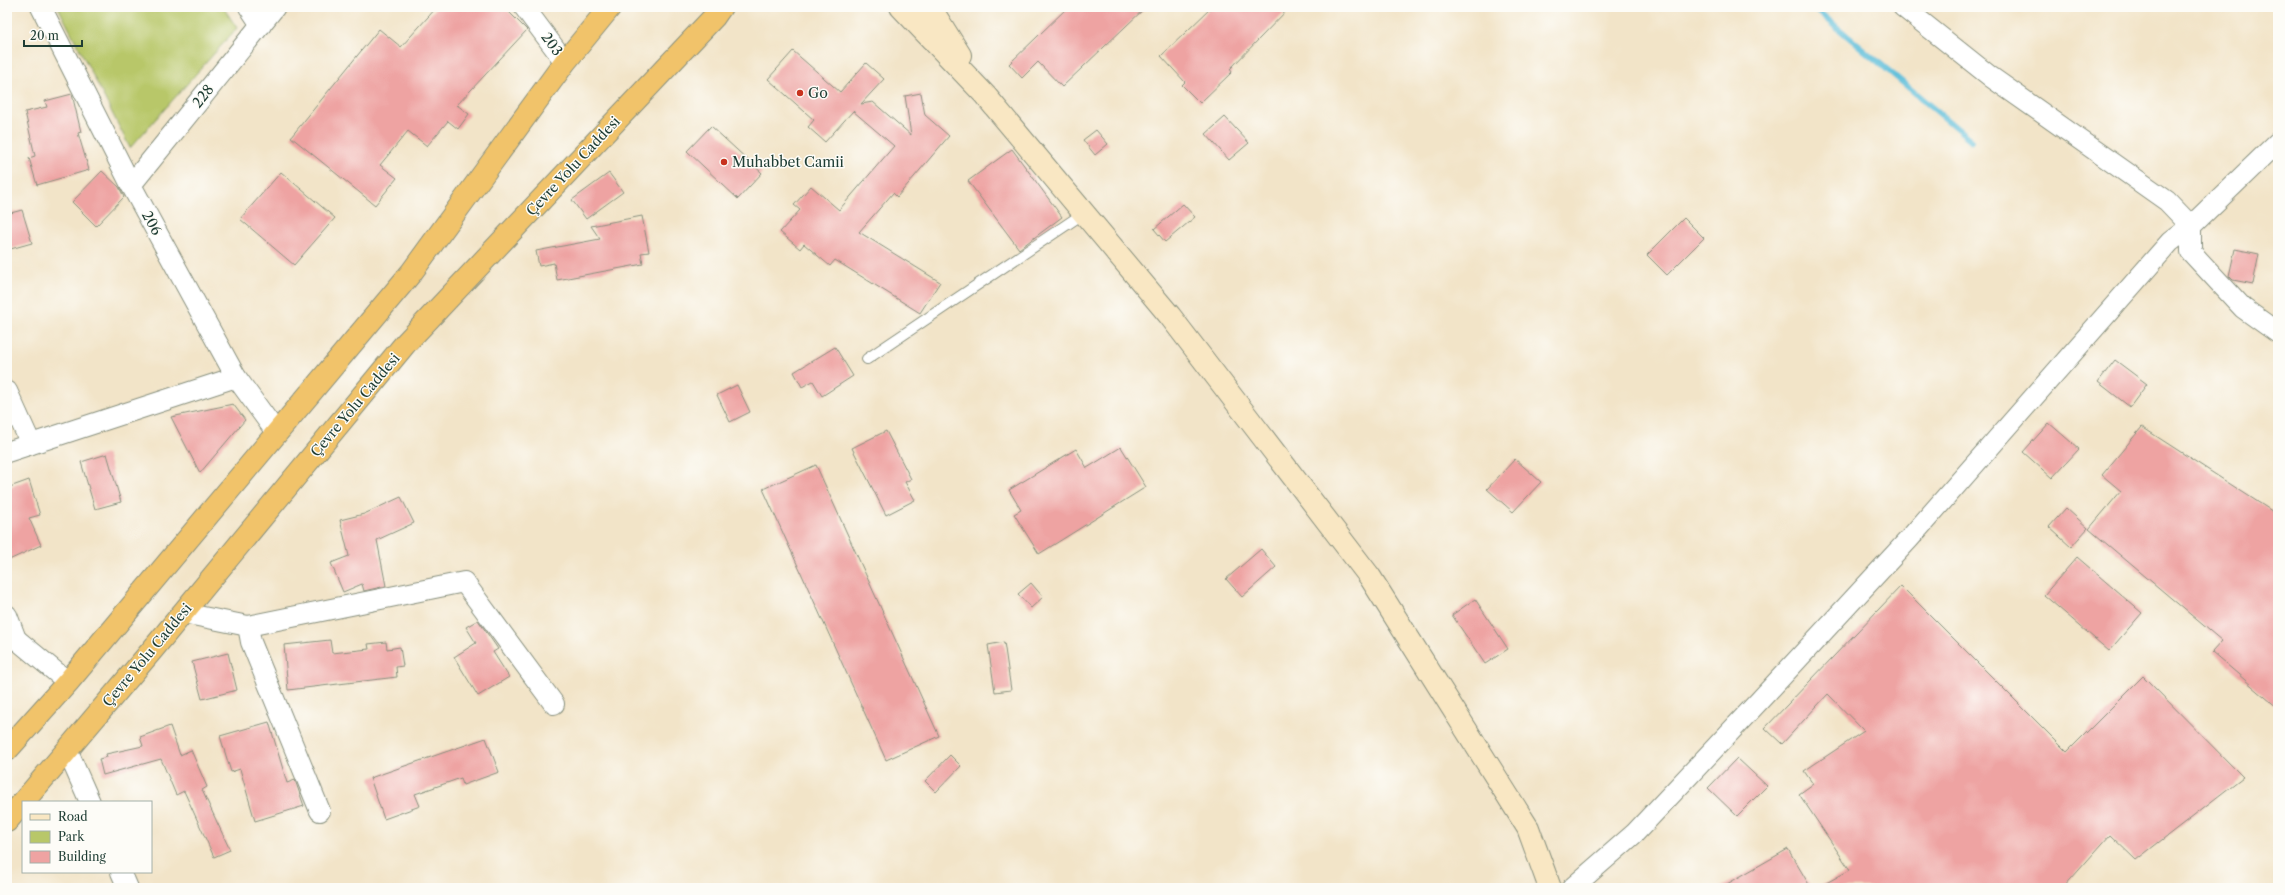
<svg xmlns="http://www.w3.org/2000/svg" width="2285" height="895" viewBox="0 0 2285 895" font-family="'Libre Caslon Text',serif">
	<rect width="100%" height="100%" fill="#fdfcf7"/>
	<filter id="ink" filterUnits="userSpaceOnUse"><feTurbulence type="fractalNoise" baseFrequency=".025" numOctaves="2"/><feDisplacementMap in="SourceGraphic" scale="8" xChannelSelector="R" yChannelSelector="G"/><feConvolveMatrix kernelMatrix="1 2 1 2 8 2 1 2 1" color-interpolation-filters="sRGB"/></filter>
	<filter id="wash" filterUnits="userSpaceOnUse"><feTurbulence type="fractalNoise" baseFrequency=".012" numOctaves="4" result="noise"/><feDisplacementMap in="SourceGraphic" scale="16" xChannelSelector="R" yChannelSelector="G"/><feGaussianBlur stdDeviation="0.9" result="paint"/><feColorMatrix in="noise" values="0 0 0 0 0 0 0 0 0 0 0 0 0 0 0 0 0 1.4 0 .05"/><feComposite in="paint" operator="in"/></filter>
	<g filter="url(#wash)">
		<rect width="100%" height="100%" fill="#f2e4c8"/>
		<!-- green -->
		<polygon fill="#b8c769" stroke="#6c824e" points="58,7 223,7 237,28 130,148"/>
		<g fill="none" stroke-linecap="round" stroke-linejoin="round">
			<!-- stream -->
			<polyline stroke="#5abdd9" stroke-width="6" points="1813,7 1972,141"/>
		</g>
		<g id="blocks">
			<!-- building -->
			<g fill="#eea3a2">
				<polygon points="437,7 504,7 527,30 457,105 469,114 458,129 448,121 427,146 408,131 380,165 397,178 375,205 291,137 379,29 401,47"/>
				<polygon points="1068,7 1146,7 1062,87 1038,62 1022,78 1009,64"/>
				<polygon points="1212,7 1290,7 1230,69 1232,72 1200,103 1182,85 1185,82 1161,56"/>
				<polygon points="793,51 840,92 866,63 884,79 861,104 873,102 911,135 905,96 921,93 925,115 949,136 897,197 893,193 859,232 940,282 920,313 835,260 830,266 804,244 800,249 780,232 800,210 794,205 811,186 839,210 894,146 853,111 825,142 808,127 814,120 768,79"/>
				<polygon points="72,94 81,132 78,133 89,170 37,185 29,158 35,156 25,112 47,107 45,101"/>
				<polygon points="1225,117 1249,143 1229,160 1206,134"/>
				<polygon points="711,126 762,173 738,199 687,151"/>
				<polygon points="1096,130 1108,144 1095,155 1083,140"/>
				<polygon points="1012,149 1062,217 1019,249 968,181"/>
				<polygon points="102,171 119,187 124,197 96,226 72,202"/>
				<polygon points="281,172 335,218 294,265 240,219"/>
				<polygon points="609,173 623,192 586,219 572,200"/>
				<polygon points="1183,204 1195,217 1165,242 1154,229"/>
				<polygon points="22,210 32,243 7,250 7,214"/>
				<polygon points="642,216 649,252 641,253 643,264 557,280 554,263 539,266 536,251 600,239 591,226"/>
				<polygon points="1684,218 1704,238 1667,275 1647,255"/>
				<polygon points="2235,249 2259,254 2253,284 2233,280 2229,276"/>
				<polygon points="835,347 853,376 822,396 813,381 802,387 794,372"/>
				<polygon points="2115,360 2147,384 2130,407 2098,382"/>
				<polygon points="737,385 750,412 730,422 717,395"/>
				<polygon points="233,404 245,420 200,473 171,417"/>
				<polygon points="2049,423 2079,449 2052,478 2023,452"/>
				<polygon points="2142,427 2278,515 2278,708 2212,652 2222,641 2089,529 2121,491 2102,475"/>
				<polygon points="886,431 911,479 905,482 915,500 886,515 852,448"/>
				<polygon points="1121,447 1146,487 1039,554 1014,514 1021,510 1009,490 1076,449 1087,468"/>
				<polygon points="107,454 121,502 95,509 81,462"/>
				<polygon points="1515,459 1541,482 1513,512 1487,489"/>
				<polygon points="816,465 939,736 886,760 763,489"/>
				<polygon points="29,480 40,515 29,518 41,545 7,561 7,488"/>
				<polygon points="401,497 414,523 377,540 386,586 364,591 362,584 343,592 331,563 349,556 340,520 364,514"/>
				<polygon points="2066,508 2088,528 2071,547 2049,527"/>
				<polygon points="1261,549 1276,567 1242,597 1226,579"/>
				<polygon points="2077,557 2142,613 2109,651 2044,595"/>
				<polygon points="1031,583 1043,597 1031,608 1018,594"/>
				<polygon points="1901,586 2067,752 2143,676 2243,777 2136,860 2110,835 2063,888 1817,888 1850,870 1799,794 1813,784 1804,771 1864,731 1828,694 1782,744 1765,728"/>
				<polygon points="1475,599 1508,649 1485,664 1452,615"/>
				<polygon points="478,620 498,649 493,652 509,677 478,696 454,657 476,643 466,627"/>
				<polygon points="330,640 332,653 369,649 368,644 386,642 387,649 400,647 403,666 396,667 397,677 288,690 284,645"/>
				<polygon points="1004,642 1011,690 995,692 988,645"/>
				<polygon points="228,653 237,690 202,699 192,662"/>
				<polygon points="269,722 287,783 295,780 304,806 255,821 240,769 231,772 220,736"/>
				<polygon points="170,726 180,755 191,750 207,787 202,790 230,850 214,857 184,791 176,795 161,759 103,775 99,759 107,757 106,754 143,746 140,737"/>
				<polygon points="486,738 499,772 463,785 461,778 415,794 420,806 384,819 370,778"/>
				<polygon points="950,755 961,766 936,792 925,781"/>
				<polygon points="1737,758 1767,786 1737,816 1708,788"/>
				<polygon points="1788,849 1811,888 1720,888"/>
			</g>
		</g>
	</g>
	<g filter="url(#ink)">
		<use href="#blocks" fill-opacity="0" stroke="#88907e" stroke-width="1"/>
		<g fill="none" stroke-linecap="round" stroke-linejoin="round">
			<defs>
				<polyline id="service" points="867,359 1084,213"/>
				<g id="minor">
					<polyline points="41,7 131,185 236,377 276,432"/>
					<polyline points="249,7 261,25"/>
					<polyline points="524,7 565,62"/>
					<polyline points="1903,7 1991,77 2167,201 2191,226 2191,252 2243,308 2278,333"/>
					<polyline points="131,185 275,7"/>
					<polyline points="7,391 31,444"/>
					<polyline points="7,452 236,377"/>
					<polyline points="183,613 248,626 464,582 554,704"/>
					<polyline points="7,615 16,639"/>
					<polyline points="248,626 251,642 320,811"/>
					<polyline points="7,640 16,639 68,682"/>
					<polyline points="67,750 90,802"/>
					<polyline points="121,872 128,888"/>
					<polyline points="1572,888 1635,833 1761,699 1910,538 2170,242 2191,226 2278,142"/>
				</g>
				<g id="secondary">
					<polyline points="901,7 985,95 1170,316 1370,577 1528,828 1550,888"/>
					<polyline points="930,7 960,55"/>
				</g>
				<g id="trunk">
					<polyline points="7,750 68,682 411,273 565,62 610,7"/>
					<polyline points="7,821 153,649 405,344 714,17 721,7"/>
				</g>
			</defs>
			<!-- service casing -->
			<use href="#service" stroke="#88907e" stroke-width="12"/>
			<!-- minor casing -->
			<use href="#minor" stroke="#88907e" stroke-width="22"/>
			<!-- secondary casing -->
			<use href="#secondary" stroke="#88907e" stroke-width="24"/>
			<!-- trunk casing -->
			<use href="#trunk" stroke="#88907e" stroke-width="24"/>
			<!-- service -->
			<use href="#service" stroke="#fff" stroke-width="10"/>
			<!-- minor -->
			<use href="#minor" stroke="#fff" stroke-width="20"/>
			<!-- secondary -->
			<use href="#secondary" stroke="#f9e7c3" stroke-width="22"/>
			<!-- trunk -->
			<use href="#trunk" stroke="#f1c36a" stroke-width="22"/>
		</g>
	</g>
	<!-- markers -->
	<g fill="#c8321e" stroke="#fdfcf7" stroke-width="1.5">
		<circle cx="800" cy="93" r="4"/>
		<circle cx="724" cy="162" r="4"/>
	</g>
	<g text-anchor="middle" stroke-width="3" stroke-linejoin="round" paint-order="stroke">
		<!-- street labels -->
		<g font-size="14" fill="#1f3d34" stroke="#fdfcf7">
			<text transform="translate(552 44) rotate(54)" y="5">203</text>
			<text transform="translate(203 96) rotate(-51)" y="5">228</text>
			<text transform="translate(573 166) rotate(-47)" y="5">Çevre Yolu Caddesi</text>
			<text transform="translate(152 223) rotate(61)" y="5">206</text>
			<text transform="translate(355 405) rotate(-50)" y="5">Çevre Yolu Caddesi</text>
			<text transform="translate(147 655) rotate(-50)" y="5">Çevre Yolu Caddesi</text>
		</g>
		<!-- poi labels -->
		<g font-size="14" fill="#1f3d34" stroke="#fdfcf7" text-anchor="start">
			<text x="808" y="98">Go</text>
			<text x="732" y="167">Muhabbet Camii</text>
		</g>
	</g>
	<!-- margin -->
	<rect width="2285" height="895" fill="none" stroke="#fdfcf7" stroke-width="24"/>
	<!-- legend -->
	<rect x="22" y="801" width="130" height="72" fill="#fdfcf7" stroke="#a4b0a9"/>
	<rect x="30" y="814" width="20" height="6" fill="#f9e7c3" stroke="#a4b0a9"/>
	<text x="58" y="821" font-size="12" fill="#1f3d34">Road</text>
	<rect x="30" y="831" width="20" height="12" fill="#b8c769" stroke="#a4b0a9"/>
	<text x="58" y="841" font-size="12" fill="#1f3d34">Park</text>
	<rect x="30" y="851" width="20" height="12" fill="#eea3a2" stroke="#a4b0a9"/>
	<text x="58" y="861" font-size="12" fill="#1f3d34">Building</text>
	<!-- scale -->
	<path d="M24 40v6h58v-6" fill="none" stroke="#1f3d34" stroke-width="2"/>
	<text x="30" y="40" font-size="12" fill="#1f3d34" stroke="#fdfcf7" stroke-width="3" paint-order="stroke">20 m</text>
</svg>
